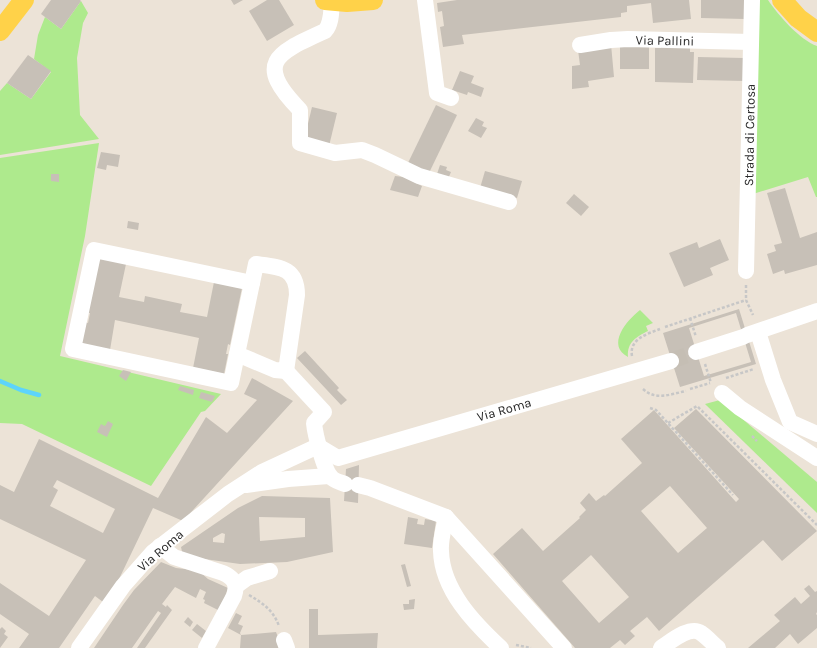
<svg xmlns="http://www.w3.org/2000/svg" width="817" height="648" viewBox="0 0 817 648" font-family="Karla,sans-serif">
	<rect width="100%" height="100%" fill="#ece3d7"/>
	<!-- green -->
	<g fill="#aeea8d">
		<path d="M 758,0 L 768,0 C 778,15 800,40 817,46 L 817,197 L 816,197 L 808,177 L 753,194 Z"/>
		<polygon points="81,1 88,13 83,23 77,58 80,115 99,139 0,155 0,91 7,83 31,99 51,72 34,59 38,35 45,17 61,29"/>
		<polygon points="99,143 85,236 60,356 221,394 205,411 201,412 151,486 22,424 0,423 0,158"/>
		<path d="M 640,310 L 653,323 L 646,326 L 648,331 C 636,337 627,342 628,357 C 606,345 626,321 640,310 Z"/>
		<polygon points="720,400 817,482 817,513 705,404"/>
	</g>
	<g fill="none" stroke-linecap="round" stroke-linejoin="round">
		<!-- stream -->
		<polyline stroke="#5dd4fb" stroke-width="4.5" points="0,381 21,390 39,395"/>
	</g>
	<!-- building -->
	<g fill="#c7c0b7" fill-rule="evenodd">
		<polygon points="51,0 80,0 81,1 61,29 41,14"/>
		<polygon points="231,0 243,0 234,5"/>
		<polygon points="267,0 279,0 294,25 267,41 249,11"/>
		<polygon points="457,0 689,0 691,19 653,23 651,3 627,6 627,12 621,13 621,17 462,35 464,44 443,47 440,27 444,26 442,11 438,12 437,3"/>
		<polygon points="701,0 745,0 745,19 701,18"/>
		<polygon points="611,44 614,77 588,81 589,87 572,89 572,66 580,65 578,50"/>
		<rect x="620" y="45" width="29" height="24"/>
		<polygon points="661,46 690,46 690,52 694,52 693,83 655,82 655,48 661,48"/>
		<polygon points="28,55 51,71 31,99 7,83"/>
		<polygon points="698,57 744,58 744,81 697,80"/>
		<polygon points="460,71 474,76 471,83 484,88 481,97 468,92 467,95 452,90"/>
		<polygon points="436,105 457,115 428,175 407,165"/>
		<polygon points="312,107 337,113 329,146 304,140"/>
		<polygon points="476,118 484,122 482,126 487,128 481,138 468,131"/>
		<polygon points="101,152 120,155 118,167 107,165 106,170 97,168"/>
		<polygon points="440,165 447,167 446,170 451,172 448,179 437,174"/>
		<polygon points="485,171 522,181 517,198 480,188"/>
		<polygon points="51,174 59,174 59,182 51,181"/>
		<polygon points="395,176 404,177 422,186 418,197 390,190"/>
		<polygon points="785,188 800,238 817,232 817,265 785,274 784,270 773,274 767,254 776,251 774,245 782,243 767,193"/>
		<polygon points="574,194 589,207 581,216 566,203"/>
		<polygon points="128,221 139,223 138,230 127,228"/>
		<polygon points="720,239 729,260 710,268 713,275 684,287 669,253 697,242 699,248"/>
		<polygon points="99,258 126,264 119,297 144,302 145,296 182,304 180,312 207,317 214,282 242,288 230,345 228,344 226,354 228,354 224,374 193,368 199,338 115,320 110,350 80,343 85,322 88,323 90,313 87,313"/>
		<path d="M 739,309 L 756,364 L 680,387 L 663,333 ZM 736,313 L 751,362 L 704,376 L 689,328 Z"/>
		<polygon points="305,351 339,388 337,390 347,400 341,405 297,358"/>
		<polygon points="123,370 131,372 126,381 119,376"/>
		<path d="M 252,378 L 293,401 L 183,521 L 153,508 L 120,577 L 103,602 L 95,596 L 59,648 L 19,648 L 29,634 L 0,614 L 0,583 L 49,616 L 86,560 L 0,519 L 0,485 L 14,492 L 39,439 L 158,498 L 206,417 L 227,433 L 257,400 L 244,394 ZM 57,480 L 115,509 L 103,533 L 50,506 L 58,490 L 53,487 Z"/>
		<polygon points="180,386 194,390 193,395 178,390"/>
		<polygon points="201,392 215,396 212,402 199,398"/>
		<path d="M 696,409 L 817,531 L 782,561 L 763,540 L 659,631 L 647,617 L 630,631 L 635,636 L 625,645 L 620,640 L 610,648 L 575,648 L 493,554 L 522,528 L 543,551 L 580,518 L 579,517 L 586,510 L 580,503 L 589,493 L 596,501 L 604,495 L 605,496 L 642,463 L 621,439 L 654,410 L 736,502 L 739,499 L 674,428 ZM 670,486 L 707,528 L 678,553 L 641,511 ZM 591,555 L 629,597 L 599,623 L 562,581 Z"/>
		<polygon points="108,421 113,424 107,437 97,432 101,424 105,426"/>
		<polygon points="359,465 358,503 344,501 346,469"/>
		<path d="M 262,496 L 330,498 L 333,552 L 287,562 L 240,564 L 183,556 L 181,547 L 238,508 ZM 259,517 L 305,518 L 305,537 L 260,541 ZM 222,533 L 225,534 L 224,543 L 213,542 L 213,538 Z"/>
		<polygon points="408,517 418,519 417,524 424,525 425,519 436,521 432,548 404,544"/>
		<polygon points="161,562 176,568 193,570 201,573 208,579 228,588 220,611 204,603 205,600 203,599 206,592 200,589 196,598 175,587 162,604 166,607 167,605 172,610 145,648 137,648 161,613 158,611 132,648 94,648 123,605 134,590"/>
		<polygon points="405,564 411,586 407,587 401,565"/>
		<polygon points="809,585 815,592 817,591 817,612 816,614 817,615 817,628 798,644 790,634 775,648 748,648 780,621 774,615 795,597 801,604 810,596 804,589"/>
		<polygon points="415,599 414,609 404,610 403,604 409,604 409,600"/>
		<polygon points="309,609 318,609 318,635 378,633 377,648 309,648"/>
		<polygon points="236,613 242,616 238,624 243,626 240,633 241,635 276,632 282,648 240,648 241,635 228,628"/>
		<polygon points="188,617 193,622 190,627 184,622"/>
		<polygon points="197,624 206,631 202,638 192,630"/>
		<polygon points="2,627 6,631 4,634 8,637 0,648 0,629"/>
	</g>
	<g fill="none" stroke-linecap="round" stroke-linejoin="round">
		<!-- minor-tunnel -->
		<polyline stroke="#c5beb4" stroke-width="16" stroke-dasharray="16 8" stroke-linecap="butt" points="671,361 696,352"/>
		<!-- path -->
		<g stroke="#c7c7c7" stroke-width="2.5" stroke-dasharray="3 2" stroke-linecap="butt">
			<polyline points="746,285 746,300 753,315"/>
			<polyline points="690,318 696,337"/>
			<polyline points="665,327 746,300"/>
			<path d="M 632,356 C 629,339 647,334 660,329"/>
			<polyline points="705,364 711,383"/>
			<polyline points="726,378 754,369"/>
			<path d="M 643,389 C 656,401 671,394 686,391"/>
			<polyline points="690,389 710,383"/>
			<polyline points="650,408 656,410 733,495"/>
			<polyline points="668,423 697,406 817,525"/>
			<polyline points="752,436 757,441"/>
			<path d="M 249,595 C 264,604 273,610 279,626"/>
			<polyline points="516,645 531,648"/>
		</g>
		<!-- minor -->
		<g stroke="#fff" stroke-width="16">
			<polyline points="425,0 437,93 451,98"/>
			<path d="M 332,1 C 331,11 332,23 325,31 C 277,53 253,62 300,110 L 300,143 L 335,153 L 362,150 L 375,155 L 419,176 L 509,202"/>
			<polyline points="580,45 611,40 628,39 751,42"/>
			<path d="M 256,264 C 279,267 297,267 297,295 L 286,371 L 275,370 L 237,354 Z"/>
			<polyline points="746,271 752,0"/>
			<polyline points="758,332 773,380 790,422 817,434"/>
			<polyline points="747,335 817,311"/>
			<polyline points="696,352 743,337"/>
			<polyline points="237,354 231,383 73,349 94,250 252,283"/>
			<path d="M 286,371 L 324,412 L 314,423 C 315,434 324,470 331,477 C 334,481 340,482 345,484"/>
			<polyline points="722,393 740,408 817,458"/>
			<polyline points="318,446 338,458 671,361"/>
			<polyline points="246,485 288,479 329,476"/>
			<polyline points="358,485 370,488 446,517 564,648"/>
			<path d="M 446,517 C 444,528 440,540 441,551 C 442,590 474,623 501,648"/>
			<path d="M 160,546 L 174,557 L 223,573 C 234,578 238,584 234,596 L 206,648"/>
			<polyline points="236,586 247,578 270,571"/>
			<polyline points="284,640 287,648"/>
			<polyline points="79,648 123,586 153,552 228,494 262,472 318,446"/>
			<path d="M 661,648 C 670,642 690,625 701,633 C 707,637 712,643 718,648"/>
		</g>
		<!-- major -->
		<g stroke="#ffd249" stroke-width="20">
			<polyline points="325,0 347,2 373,0"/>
			<polyline points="782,0 798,18 817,32"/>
			<polyline points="0,31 24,0"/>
		</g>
	</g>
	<g text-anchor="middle" stroke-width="4" stroke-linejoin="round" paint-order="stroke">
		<!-- street labels -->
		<g font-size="13" fill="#282828" stroke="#fff">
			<text transform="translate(665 40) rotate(1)" y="5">Via Pallini</text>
			<text transform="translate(749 135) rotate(-89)" y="5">Strada di Certosa</text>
			<text transform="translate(504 409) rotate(-16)" y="5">Via Roma</text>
			<text transform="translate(160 550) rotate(-41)" y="5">Via Roma</text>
		</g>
	</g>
</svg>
